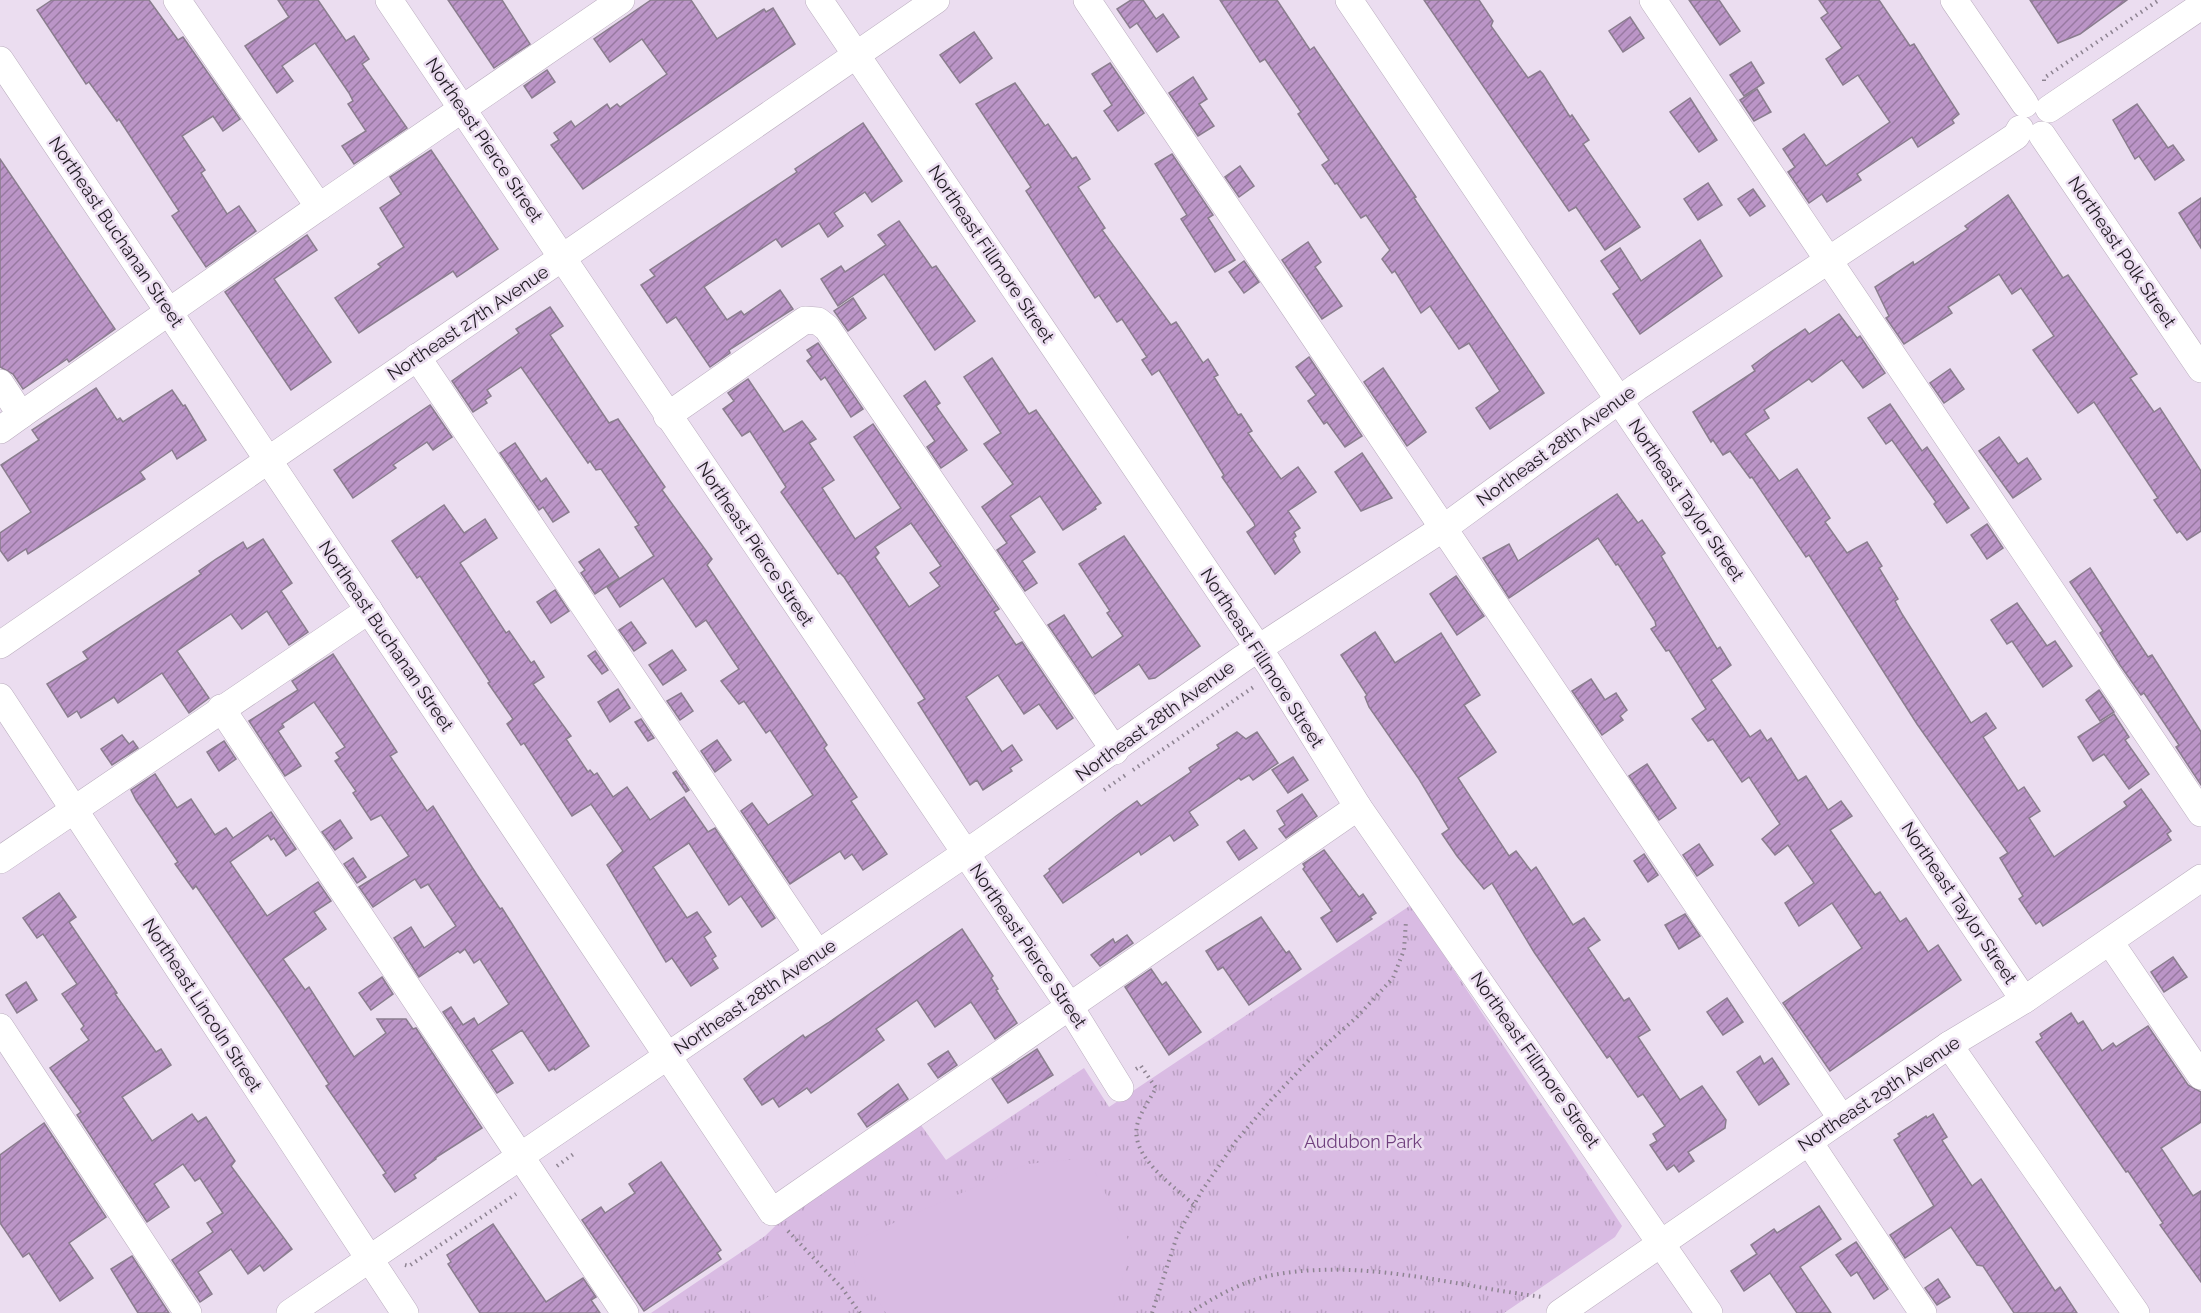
<svg xmlns="http://www.w3.org/2000/svg" width="2201" height="1313" viewBox="0 0 2201 1313" font-family="Raleway,sans-serif">
	<defs>
		<pattern id="park-tufts" width="24" height="20" patternUnits="userSpaceOnUse" patternTransform="scale(1.5)"><rect width="24" height="20" fill="#d9bbe3"/><path d="M3 7l-1-3M5 7V3M7 7l1-3M15 17l-1-3M17 17v-4M19 17l1-3" fill="none" stroke="#baa0c2"/></pattern>
		<pattern id="building-hatch" width="6" height="6" patternUnits="userSpaceOnUse" patternTransform="scale(1.5)"><rect width="6" height="6" fill="#bb95c7"/><path d="M-1 1l2-2M0 6l6-6M5 7l2-2" fill="none" stroke="#9879a1"/></pattern>
	</defs>
	<rect width="100%" height="100%" fill="#ebddf0"/>
	<!-- park -->
	<polygon fill="url(#park-tufts)" points="1411,905 1622,1226 1615,1237 1504,1313 651,1313 765,1236 797,1205 918,1121 946,1160 1084,1068 1109,1107"/>
	<!-- pitch -->
	<g fill="#d9bbe3">
		<polygon points="1088,1158 1132,1248 1112,1313 886,1313 854,1264 862,1237 1027,1164"/>
		<polygon points="782,1287 800,1313 751,1313 749,1310"/>
	</g>
	<!-- building -->
	<g fill="url(#building-hatch)" stroke="#8a7d8e" stroke-width="1.5" fill-rule="evenodd">
		<polygon points="52,0 149,0 178,40 183,37 240,119 223,131 213,116 182,136 205,170 201,173 227,214 239,206 256,231 206,267 172,216 179,211 119,119 117,121 89,82 86,84 37,10"/>
		<polygon points="278,0 318,0 346,41 354,36 369,59 362,64 407,128 354,164 342,146 366,131 348,104 353,101 349,93 315,43 282,66 293,81 277,93 245,46 289,17"/>
		<polygon points="448,0 502,0 530,44 494,68"/>
		<polygon points="651,0 691,0 717,39 764,9 766,12 773,8 795,44 583,189 551,145 559,140 554,133 571,121 575,127 607,104 610,109 617,104 620,107 667,74 642,39 610,62 594,39"/>
		<polygon points="1131,0 1143,0 1156,19 1163,14 1179,37 1157,52 1137,23 1130,28 1117,9"/>
		<polygon points="1220,0 1277,0 1310,50 1314,47 1416,197 1414,198 1544,393 1490,429 1476,408 1500,391 1469,343 1459,349 1430,306 1421,313 1395,271 1392,273 1382,259 1390,250 1366,215 1361,218 1337,183 1335,184 1322,165 1329,160 1298,114 1301,112 1265,59 1260,62"/>
		<polygon points="1424,0 1479,0 1493,21 1491,26 1528,78 1540,71 1543,74 1570,117 1572,115 1589,140 1583,144 1640,227 1605,250 1576,207 1569,211"/>
		<polygon points="1689,0 1719,0 1740,31 1720,45"/>
		<polygon points="1819,0 1879,0 1910,46 1914,44 1959,114 1952,120 1954,123 1918,147 1912,137 1857,174 1861,180 1827,202 1822,194 1809,203 1788,172 1795,167 1783,149 1804,134 1826,166 1890,122 1858,75 1843,85 1826,59 1842,48 1821,18 1828,13"/>
		<polygon points="2030,0 2127,0 2080,34 2058,43"/>
		<polygon points="1630,17 1644,38 1623,52 1609,31"/>
		<polygon points="974,32 992,58 960,83 940,55"/>
		<polygon points="1751,62 1764,83 1744,96 1730,75"/>
		<polygon points="1110,63 1144,113 1118,131 1104,111 1112,105 1092,74"/>
		<polygon points="547,70 555,82 532,98 524,86"/>
		<polygon points="1193,77 1207,99 1199,104 1214,126 1198,136 1169,93"/>
		<polygon points="1015,83 1045,126 1048,124 1072,159 1076,157 1090,179 1078,187 1105,228 1102,230 1171,325 1176,322 1203,363 1208,359 1218,375 1214,377 1238,415 1241,414 1252,431 1248,433 1281,479 1298,467 1316,492 1288,511 1300,528 1294,532 1296,536 1293,539 1300,552 1275,574 1247,532 1255,526 1254,523 1222,477 1224,475 1159,370 1152,375 1142,360 1147,357 1122,319 1117,322 1099,295 1095,298 1080,275 1026,191 1031,187 976,104"/>
		<polygon points="1757,89 1771,112 1754,121 1740,100"/>
		<polygon points="1690,98 1717,140 1699,152 1670,112"/>
		<polygon points="2137,104 2168,148 2173,145 2184,160 2155,180 2139,156 2135,159 2113,120"/>
		<polygon points="863,123 902,181 872,202 865,192 834,213 843,226 828,237 819,223 782,247 776,239 704,287 727,320 741,311 744,315 780,290 793,309 729,350 730,353 710,367 676,317 667,323 641,285 655,276 650,270 797,172 795,169"/>
		<polygon points="431,150 498,249 457,277 453,271 359,333 335,298 381,267 378,264 404,247 380,208 401,194 390,177"/>
		<polygon points="1172,154 1213,215 1208,218 1235,260 1215,272 1181,219 1187,215 1155,164"/>
		<polygon points="0,159 115,329 69,362 67,359 23,389 13,374 0,367"/>
		<polygon points="1240,166 1254,186 1239,197 1225,177"/>
		<polygon points="1708,183 1722,205 1698,220 1684,199"/>
		<polygon points="1753,189 1765,206 1750,216 1738,199"/>
		<polygon points="2008,195 2063,278 2068,275 2137,374 2130,378 2154,412 2160,408 2201,471 2201,531 2187,540 2180,531 2177,533 2154,500 2158,498 2094,402 2078,413 2033,350 2054,336 2021,288 2012,294 1999,274 1948,307 1952,313 1904,344 1886,318 1889,316 1875,287 1913,262 1914,265 1968,229 1965,226"/>
		<polygon points="2201,198 2201,248 2179,213"/>
		<polygon points="899,221 932,268 936,266 975,321 935,350 884,274 838,306 821,279 841,266 845,272 886,245 878,235"/>
		<polygon points="307,235 317,250 274,279 331,362 291,390 225,292"/>
		<polygon points="1700,240 1722,276 1640,334 1613,294 1620,289 1601,261 1620,248 1641,281"/>
		<polygon points="1308,242 1321,262 1315,267 1342,306 1322,319 1282,260"/>
		<polygon points="1244,261 1259,282 1244,293 1229,272"/>
		<polygon points="853,298 866,318 848,331 834,311"/>
		<polygon points="550,307 563,326 550,335 609,423 618,419 665,487 662,490 712,559 707,565 803,708 827,745 824,748 857,797 851,801 887,854 863,870 852,854 845,859 840,851 790,884 741,811 752,803 768,825 813,795 770,730 766,733 744,701 739,704 721,681 739,669 706,620 696,627 663,578 620,607 607,587 654,556 635,527 639,525 601,469 596,470 590,461 588,463 521,367 487,390 491,396 485,400 487,403 473,412 452,381 519,333 516,329"/>
		<polygon points="1839,314 1857,338 1860,336 1885,373 1863,388 1842,360 1812,382 1809,379 1764,410 1769,418 1745,434 1779,481 1797,469 1830,518 1825,522 1847,553 1867,542 1882,566 1879,568 1898,599 1895,601 1902,614 1971,723 1986,713 1996,728 1983,737 2018,791 2024,787 2040,811 2029,818 2054,857 2127,806 2124,802 2141,789 2171,831 2167,834 2171,840 2043,926 2040,921 2036,924 2019,899 2023,896 2000,858 2008,853 1917,724 1809,555 1806,557 1752,477 1750,478 1730,451 1723,455 1713,440 1711,442 1693,412 1755,371 1752,366 1772,351 1805,329 1809,334"/>
		<polygon points="818,343 863,409 851,417 825,377 821,380 807,361 812,357 807,350"/>
		<polygon points="1309,357 1362,436 1345,447 1327,422 1324,424 1308,401 1316,395 1296,367"/>
		<polygon points="992,358 1029,414 1036,410 1101,503 1095,507 1096,509 1063,530 1040,496 1010,516 1035,552 1022,561 1037,583 1025,591 997,550 1007,543 982,507 1013,484 984,444 1001,433 964,377"/>
		<polygon points="1383,368 1426,432 1407,446 1364,382"/>
		<polygon points="1950,369 1964,389 1944,403 1930,383"/>
		<path d="M 748,379 L 784,432 L 802,421 L 816,439 L 809,443 L 834,480 L 822,488 L 855,539 L 901,508 L 854,437 L 873,424 L 999,609 L 994,612 L 1016,645 L 1022,642 L 1073,718 L 1057,729 L 1039,704 L 1024,714 L 998,675 L 966,697 L 1002,752 L 1012,745 L 1022,760 L 1010,768 L 1012,771 L 983,790 L 977,780 L 970,785 L 959,767 L 918,703 L 925,699 L 844,577 L 840,573 L 838,574 L 781,492 L 786,487 L 750,431 L 742,436 L 723,409 L 734,401 L 728,393 ZM 911,523 L 941,566 L 930,573 L 940,586 L 909,607 L 875,557 L 879,553 L 875,547 Z"/>
		<polygon points="925,381 940,403 936,406 967,450 941,468 927,447 935,441 904,396"/>
		<polygon points="96,388 117,420 120,418 123,422 172,390 183,406 185,405 206,440 177,459 172,450 140,472 145,479 28,554 26,549 8,561 0,550 0,533 31,512 1,465 39,440 32,430"/>
		<polygon points="1890,404 1922,451 1927,447 1969,508 1947,523 1934,504 1936,502 1892,440 1886,444 1868,418"/>
		<polygon points="430,405 452,437 433,450 427,442 393,465 396,468 353,498 334,470"/>
		<polygon points="1999,437 2018,464 2027,458 2041,479 2013,498 1979,451"/>
		<polygon points="515,443 541,482 546,478 569,512 553,522 543,507 539,510 500,453"/>
		<polygon points="1362,453 1392,498 1361,511 1335,472"/>
		<polygon points="1617,494 1638,523 1642,520 1665,553 1661,556 1717,649 1720,647 1731,665 1711,680 1750,737 1760,730 1767,741 1771,738 1798,781 1806,776 1828,810 1841,801 1852,816 1830,830 1875,895 1880,892 1900,922 1906,918 1928,952 1938,945 1961,980 1830,1071 1783,1003 1862,948 1832,903 1799,926 1785,903 1814,883 1788,845 1775,855 1762,839 1780,824 1749,777 1742,782 1713,739 1708,741 1692,719 1706,709 1669,650 1666,651 1651,629 1656,626 1655,621 1618,564 1616,565 1598,538 1509,598 1483,558 1509,544 1518,561"/>
		<polygon points="444,505 464,533 485,519 497,538 460,563 506,633 509,631 531,663 534,661 544,677 533,684 571,736 566,739 588,772 590,770 594,775 597,773 613,797 627,787 650,820 684,797 708,832 715,828 775,918 762,927 741,896 729,905 689,843 653,867 687,918 697,912 711,932 704,937 716,956 712,959 718,968 691,986 672,958 666,962 607,865 623,851 591,804 572,816 524,743 521,745 507,724 513,719 488,683 490,682 420,576 417,578 392,541"/>
		<polygon points="1987,524 2003,548 1987,559 1971,535"/>
		<polygon points="1124,536 1200,646 1155,678 1149,679 1139,664 1095,694 1048,625 1064,615 1092,658 1123,636 1107,613 1110,611 1079,564"/>
		<polygon points="263,539 292,583 281,591 308,632 289,645 267,611 242,629 231,614 177,651 209,698 189,713 162,673 118,703 114,697 81,718 77,711 68,717 47,684 88,659 83,652 201,574 199,571 216,559 243,542 247,549"/>
		<polygon points="599,549 619,578 595,594 581,573 585,570 579,562"/>
		<polygon points="2090,568 2148,657 2152,655 2201,732 2201,785 2176,747 2179,745 2144,693 2141,695 2120,665 2100,633 2103,631 2070,582"/>
		<polygon points="1456,576 1484,616 1457,635 1430,594"/>
		<polygon points="555,590 569,611 551,623 537,602"/>
		<polygon points="2017,603 2047,646 2055,641 2072,666 2043,687 2012,641 2007,644 1991,620"/>
		<polygon points="631,622 646,643 634,651 619,630"/>
		<polygon points="1375,632 1395,663 1441,633 1480,695 1464,705 1496,752 1458,778 1509,856 1516,851 1531,871 1536,867 1573,925 1584,918 1600,940 1588,948 1624,1001 1629,998 1650,1030 1638,1037 1680,1100 1702,1086 1726,1120 1725,1128 1688,1152 1694,1161 1679,1172 1674,1165 1667,1170 1650,1145 1657,1141 1653,1134 1665,1126 1643,1094 1638,1097 1610,1056 1607,1058 1534,952 1492,883 1484,889 1457,856 1442,834 1449,829 1419,779 1369,707 1365,697 1367,695 1341,655"/>
		<polygon points="672,650 686,670 663,685 649,665"/>
		<polygon points="595,651 608,670 602,674 588,656"/>
		<polygon points="333,654 397,752 390,756 427,811 433,806 477,875 500,909 502,908 589,1046 555,1070 554,1068 549,1071 522,1030 491,1050 513,1083 497,1093 443,1012 451,1007 463,1025 474,1018 478,1025 509,1004 480,959 474,963 465,949 460,953 458,951 419,977 394,938 411,927 424,948 456,926 428,884 421,888 415,879 373,907 359,887 409,856 381,815 371,820 353,793 356,791 335,761 340,758 336,753 345,747 314,702 282,724 284,727 278,731 301,766 285,776 249,721 298,690 292,681"/>
		<polygon points="1591,679 1605,700 1616,693 1627,710 1620,716 1623,720 1602,735 1572,691"/>
		<polygon points="618,689 630,708 610,722 598,702"/>
		<polygon points="2099,690 2114,712 2100,721 2086,700"/>
		<polygon points="681,693 693,711 680,720 667,701"/>
		<polygon points="2114,714 2129,737 2125,740 2149,774 2129,789 2104,754 2093,761 2078,737"/>
		<polygon points="641,719 654,738 648,741 635,722"/>
		<polygon points="1237,732 1246,739 1257,732 1278,763 1253,780 1249,775 1241,780 1239,778 1189,812 1198,825 1174,841 1170,835 1141,855 1139,851 1063,903 1044,876 1050,871 1049,869 1116,816 1137,801 1141,806 1191,772 1189,768 1219,748 1217,745"/>
		<polygon points="122,735 129,744 133,741 138,748 112,765 101,749"/>
		<polygon points="717,740 731,760 715,772 701,751"/>
		<polygon points="224,741 236,759 219,771 207,752"/>
		<polygon points="1293,757 1308,780 1288,793 1272,770"/>
		<polygon points="1647,764 1676,808 1659,820 1629,776"/>
		<polygon points="676,771 689,790 686,792 673,773"/>
		<polygon points="155,774 177,808 191,799 215,835 226,828 233,838 271,812 296,849 286,856 274,838 271,840 268,835 230,862 267,916 318,882 331,901 314,912 326,929 283,959 305,990 309,987 354,1057 386,1033 377,1019 406,1019 413,1029 416,1028 482,1128 435,1158 436,1159 414,1175 416,1178 395,1192 383,1175 386,1173 326,1086 329,1084 280,1009 196,886 193,889 175,864 178,862 136,800 131,790"/>
		<polygon points="1302,794 1317,816 1286,838 1279,829 1285,825 1277,811"/>
		<polygon points="340,820 352,838 335,850 322,832"/>
		<polygon points="1244,830 1257,848 1239,860 1227,842"/>
		<polygon points="1699,844 1713,865 1697,876 1683,855"/>
		<polygon points="1324,850 1359,897 1363,894 1376,913 1370,917 1372,919 1337,942 1321,918 1332,911 1303,869 1305,867 1303,864"/>
		<polygon points="1644,854 1658,875 1648,882 1634,861"/>
		<polygon points="353,858 366,877 357,883 344,864"/>
		<polygon points="59,893 76,917 69,922 117,993 115,994 156,1052 161,1049 171,1065 122,1097 152,1141 192,1114 198,1122 206,1117 235,1161 231,1166 292,1249 264,1271 260,1265 248,1274 231,1249 198,1272 212,1294 200,1302 172,1260 213,1232 207,1223 223,1213 200,1178 195,1181 183,1164 154,1184 169,1207 147,1222 77,1115 81,1112 50,1068 89,1040 81,1029 84,1026 62,994 77,984 43,934 37,938 23,918"/>
		<polygon points="1685,914 1700,936 1679,949 1665,925"/>
		<polygon points="1261,917 1286,953 1289,951 1301,969 1249,1005 1223,967 1218,970 1206,951"/>
		<polygon points="962,929 993,976 991,978 998,989 996,990 1017,1023 995,1039 971,1002 935,1027 917,1000 876,1029 884,1040 811,1093 807,1088 779,1107 773,1098 762,1105 744,1079 755,1070 803,1035 805,1038 828,1023"/>
		<polygon points="1127,935 1133,943 1100,966 1091,955 1113,939 1115,943"/>
		<polygon points="2173,957 2187,977 2164,992 2151,972"/>
		<polygon points="1151,969 1162,985 1166,982 1201,1032 1169,1055 1125,987"/>
		<polygon points="382,977 393,994 371,1010 359,993"/>
		<polygon points="26,982 37,1000 17,1013 6,995"/>
		<polygon points="1727,998 1743,1022 1723,1035 1707,1012"/>
		<polygon points="2071,1013 2078,1024 2083,1021 2102,1051 2113,1043 2116,1047 2148,1026 2188,1085 2201,1092 2201,1122 2161,1148 2193,1196 2201,1191 2201,1282 2160,1225 2163,1223 2128,1171 2126,1172 2036,1042 2042,1038 2040,1034"/>
		<polygon points="1037,1049 1053,1075 1008,1103 992,1079"/>
		<polygon points="948,1051 957,1065 938,1078 928,1064"/>
		<polygon points="1760,1056 1764,1064 1772,1058 1789,1084 1759,1105 1737,1072"/>
		<polygon points="898,1084 908,1099 867,1127 858,1114"/>
		<polygon points="1933,1114 1947,1137 1942,1140 1943,1142 1972,1186 1981,1179 2055,1291 2060,1287 2077,1313 2014,1313 1983,1266 1977,1265 1951,1227 1905,1258 1890,1235 1934,1206 1894,1140 1900,1136 1898,1134 1926,1116 1927,1118"/>
		<polygon points="44,1123 106,1217 69,1243 93,1278 60,1301 29,1253 23,1257 0,1223 0,1155"/>
		<polygon points="661,1162 721,1250 717,1253 721,1259 644,1311 582,1220 601,1207 605,1213 635,1193 629,1184"/>
		<polygon points="1819,1206 1841,1239 1800,1267 1831,1313 1797,1313 1770,1273 1744,1291 1731,1271 1757,1254 1751,1245 1774,1229 1777,1233"/>
		<polygon points="493,1224 546,1302 583,1278 596,1297 591,1300 600,1313 480,1313 448,1264 451,1262 447,1255"/>
		<polygon points="1856,1242 1888,1289 1874,1299 1857,1272 1851,1276 1836,1255"/>
		<polygon points="132,1256 169,1313 138,1313 111,1269"/>
		<polygon points="1938,1279 1950,1297 1937,1305 1925,1288"/>
	</g>
	<g fill="none" stroke-linecap="round" stroke-linejoin="round">
		<defs>
			<g id="minor">
				<polyline points="177,0 319,207 621,0"/>
				<path d="M 389,0 C 614,337 843,672 1070,1007 L 1120,1088"/>
				<polyline points="819,0 1271,667 1358,807 1709,1313"/>
				<polyline points="1087,0 1842,1119"/>
				<polyline points="1349,0 2024,1000"/>
				<polyline points="1653,0 2201,813"/>
				<polyline points="1954,0 2025,104"/>
				<polyline points="0,60 772,1212 1358,807"/>
				<polyline points="2049,109 2201,6"/>
				<polyline points="2042,135 2201,369"/>
				<polyline points="417,357 818,954"/>
				<polyline points="0,383 21,415 0,430"/>
				<polyline points="21,415 319,207"/>
				<polyline points="667,416 805,320 818,321 827,328 1115,751"/>
				<polyline points="0,645 936,0"/>
				<polyline points="0,697 405,1313"/>
				<polyline points="221,708 625,1313"/>
				<polyline points="0,860 369,610"/>
				<polyline points="2110,942 2201,1076"/>
				<polyline points="0,1027 188,1313"/>
				<polyline points="1949,1045 2136,1313"/>
				<polyline points="1809,1142 1923,1313"/>
				<polyline points="290,1313 982,842 1242,659 1445,527 1637,387 2016,136 2020,129"/>
				<polyline points="1560,1313 1949,1045 2024,1000 2201,878"/>
			</g>
		</defs>
		<!-- minor casing -->
		<use href="#minor" stroke="#baadbe" stroke-width="28"/>
		<!-- path -->
		<g stroke="#8e8492" stroke-width="4" stroke-dasharray="1.5 4.5" stroke-linecap="butt">
			<polyline points="2044,81 2044,78 2159,0"/>
			<polyline points="1133,770 1255,686"/>
			<polyline points="1104,790 1127,774"/>
			<path d="M 1136,1069 L 1141,1066 L 1156,1088 C 1150,1099 1142,1110 1138,1122 C 1127,1155 1173,1185 1194,1205"/>
			<polyline points="557,1166 575,1153"/>
			<polyline points="788,1231 842,1288 860,1313"/>
			<polyline points="405,1265 409,1266 516,1194"/>
			<polyline points="1152,1313 1177,1236 1201,1192 1236,1141 1272,1099 1311,1058 1356,1018 1393,978 1404,950 1406,921"/>
			<path d="M 1190,1313 C 1214,1297 1245,1280 1273,1275 C 1364,1258 1454,1286 1543,1297"/>
		</g>
		<!-- minor -->
		<use href="#minor" stroke="#fff" stroke-width="27"/>
	</g>
	<g text-anchor="middle" stroke-width="5" stroke-linejoin="round" paint-order="stroke">
		<!-- street labels -->
		<g font-size="18" fill="#201b22" stroke="#ebddf0">
			<text transform="translate(484 140) rotate(56)" y="6">Northeast Pierce Street</text>
			<text transform="translate(116 232) rotate(56)" y="6">Northeast Buchanan Street</text>
			<text transform="translate(2122 252) rotate(56)" y="6">Northeast Polk Street</text>
			<text transform="translate(991 254) rotate(56)" y="6">Northeast Fillmore Street</text>
			<text transform="translate(468 323) rotate(-34)" y="6">Northeast 27th Avenue</text>
			<text transform="translate(1556 446) rotate(-36)" y="6">Northeast 28th Avenue</text>
			<text transform="translate(1686 500) rotate(56)" y="6">Northeast Taylor Street</text>
			<text transform="translate(755 544) rotate(56)" y="6">Northeast Pierce Street</text>
			<text transform="translate(386 636) rotate(56)" y="6">Northeast Buchanan Street</text>
			<text transform="translate(1262 658) rotate(57)" y="6">Northeast Fillmore Street</text>
			<text transform="translate(1155 721) rotate(-36)" y="6">Northeast 28th Avenue</text>
			<text transform="translate(1959 903) rotate(56)" y="6">Northeast Taylor Street</text>
			<text transform="translate(1028 946) rotate(56)" y="6">Northeast Pierce Street</text>
			<text transform="translate(755 997) rotate(-34)" y="6">Northeast 28th Avenue</text>
			<text transform="translate(202 1005) rotate(57)" y="6">Northeast Lincoln Street</text>
			<text transform="translate(1535 1060) rotate(55)" y="6">Northeast Fillmore Street</text>
			<text transform="translate(1879 1094) rotate(-34)" y="6">Northeast 29th Avenue</text>
		</g>
		<!-- park labels -->
		<g font-size="18" fill="#70407e" stroke="#ebddf0">
			<text x="1363" y="1148">Audubon Park</text>
		</g>
	</g>
</svg>
